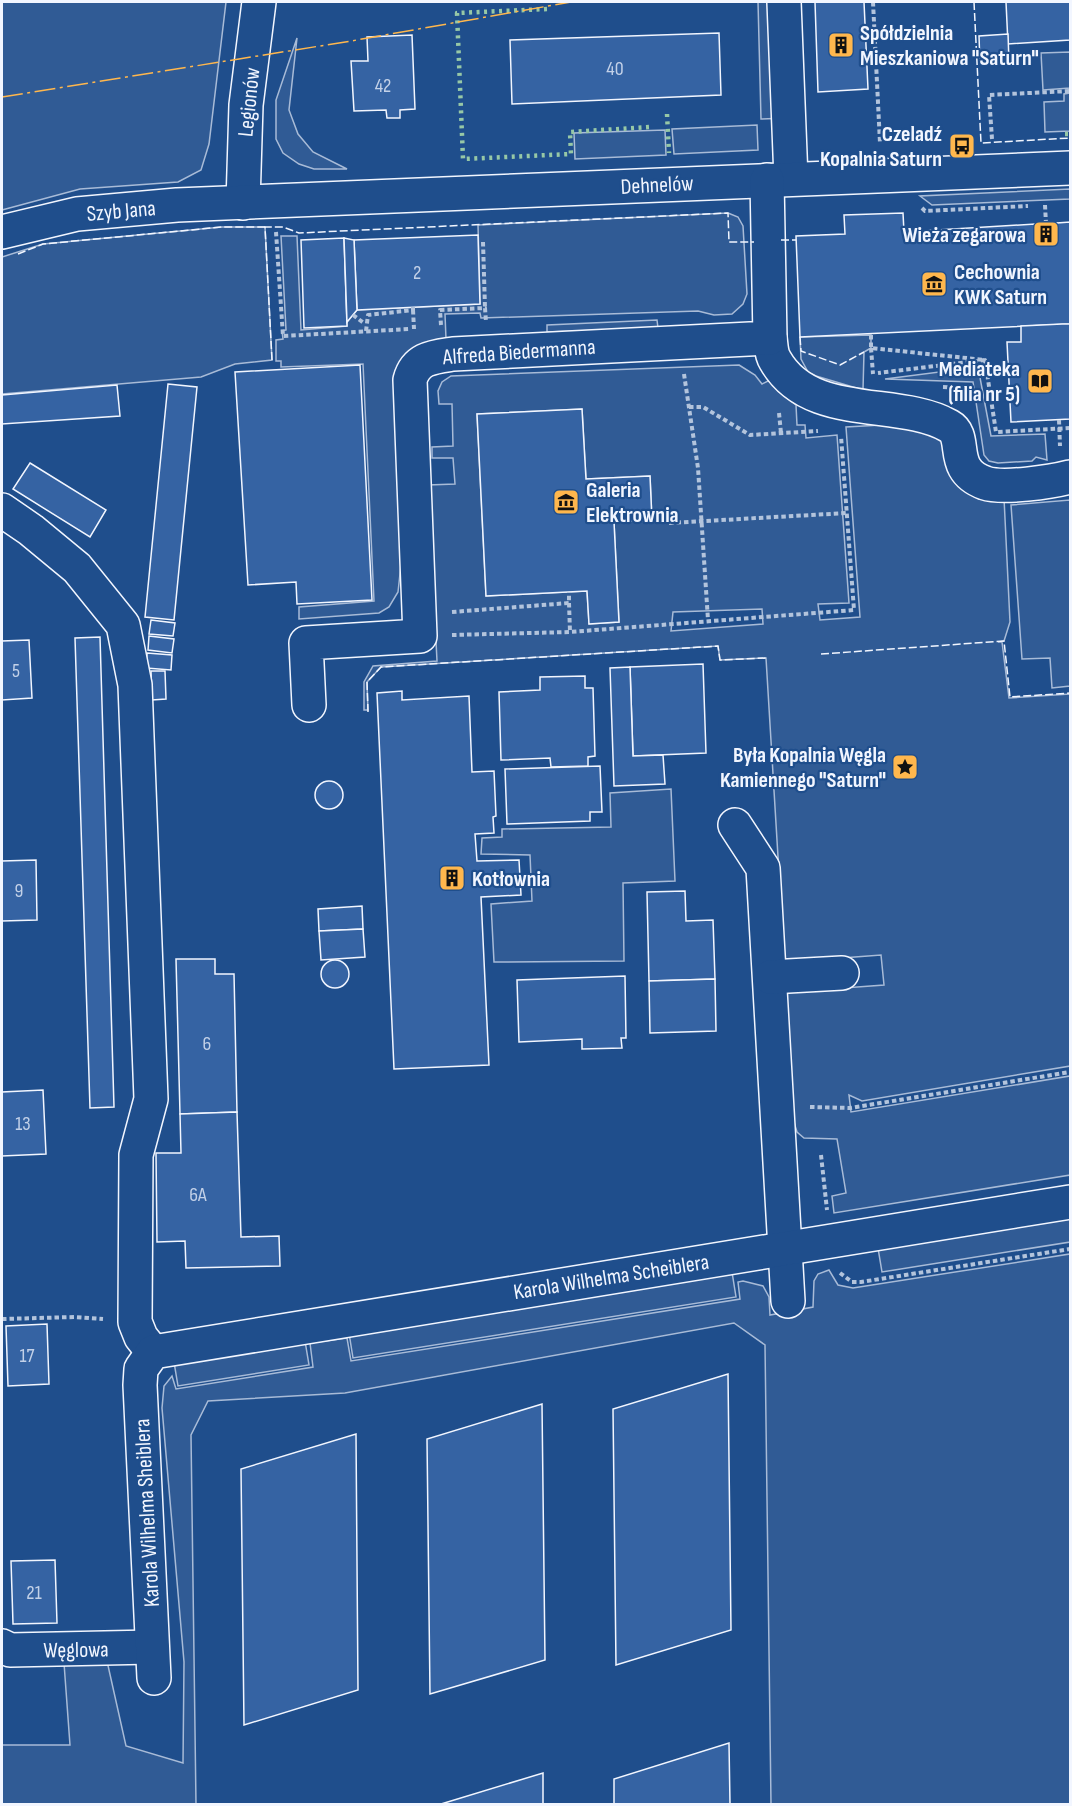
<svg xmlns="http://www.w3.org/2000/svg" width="1072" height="1806" viewBox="0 0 1072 1806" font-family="'Sofia Sans Condensed',sans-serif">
	<rect width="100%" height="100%" fill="#1f4e8c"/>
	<!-- built -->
	<g fill="#305b95" stroke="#a8bbd7" stroke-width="1.5" fill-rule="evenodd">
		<polygon points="2,2 226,2 209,144 201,170 178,182 80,189 2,210"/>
		<polygon points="758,2 784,2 787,118 761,119"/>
		<polygon points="297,38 289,110 298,134 313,152 347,169 314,169 299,164 283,153 276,139 276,100"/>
		<polygon points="1070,52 1070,88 1043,90 1041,53"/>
		<polygon points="1070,93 1070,131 1045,132 1044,102 1064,101 1064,94"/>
		<polygon points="757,125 758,150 674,154 672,129"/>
		<polygon points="665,130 666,155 575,159 574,133"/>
		<polygon points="1070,189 1070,199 932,205 920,196"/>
		<polygon points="728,213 738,217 743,226 747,294 743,304 732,314 714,315 698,311 481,318 480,313 445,314 446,339 425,345 398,592 389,607 379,613 299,619 299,607 374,601 363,364 281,367 281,361 276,361 276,340 283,339 282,331 286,330 281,236 297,236 301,330 347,326 347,322 357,310 480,304 478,225"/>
		<polygon points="222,227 265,227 272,360 235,364 201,377 2,394 2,257 43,244"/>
		<polygon points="657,320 658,328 547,332 547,325"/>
		<polygon points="871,335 871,348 864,352 863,390 816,376 808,372 801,359 800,337"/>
		<path d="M 739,365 L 755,375 L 762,384 L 770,380 L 778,391 L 796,405 L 797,425 L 805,425 L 806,438 L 837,435 L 849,603 L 818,604 L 820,620 L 860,617 L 846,427 L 952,421 L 971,462 L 1003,477 L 1010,622 L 1004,641 L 998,642 L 1002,642 L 1009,698 L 1070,694 L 1070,1066 L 862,1101 L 849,1095 L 851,1112 L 1070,1076 L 1070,1175 L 834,1213 L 832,1196 L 846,1193 L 837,1139 L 804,1138 L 797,1132 L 793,1119 L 786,1001 L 787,964 L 784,956 L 766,658 L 720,660 L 718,646 L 381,667 L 367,682 L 368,710 L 364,710 L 364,682 L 373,666 L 437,661 L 428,485 L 455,484 L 453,458 L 432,458 L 432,447 L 453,446 L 452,404 L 439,404 L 438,391 L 442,382 L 451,376 ZM 582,409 L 586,479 L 650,476 L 652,520 L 614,522 L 619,622 L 589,624 L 587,591 L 486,596 L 477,414 ZM 762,609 L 763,624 L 671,631 L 673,612 ZM 881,955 L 884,985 L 844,988 L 842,958 Z"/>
		<polygon points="978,367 991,436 1045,434 1047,460 1036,457 1032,461 998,463 989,461 984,455 973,382 885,379"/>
		<polygon points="1070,500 1070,686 1052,688 1050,658 1022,659 1011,505"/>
		<polygon points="671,789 675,881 623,883 624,961 494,962 491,904 532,901 530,855 481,854 482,838 502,837 502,829 611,827 610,793"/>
		<polygon points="1070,1217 1070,1242 882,1272 878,1248"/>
		<polygon points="1070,1254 1070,1804 771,1804 765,1345 734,1323 345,1393 208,1401 191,1435 196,1804 2,1804 2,1745 70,1745 64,1663 107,1661 126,1746 183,1763 184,1662 162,1408 164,1386 172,1376 176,1389 313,1367 310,1343 347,1338 351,1361 740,1299 738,1282 743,1281 763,1286 769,1297 770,1315 813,1307 814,1281 818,1274 829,1270 838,1285 853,1288"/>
		<polygon points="732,1272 736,1297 353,1358 349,1333"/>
		<polygon points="305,1341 309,1365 178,1386 174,1362"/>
	</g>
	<!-- building -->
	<g fill="#3563a3" stroke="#f2f6ff" stroke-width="1.5">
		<polygon points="815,2 864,2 868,89 818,92"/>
		<polygon points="1006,2 1070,2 1070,40 1008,44"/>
		<polygon points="719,33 721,95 512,104 510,40"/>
		<polygon points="1008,34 1009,62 980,64 979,36"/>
		<polygon points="412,35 415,109 400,110 400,118 387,118 386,110 354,111 351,61 368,61 367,37"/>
		<polygon points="903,213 904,232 1035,224 1036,244 1057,243 1057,223 1070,222 1070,324 800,337 796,236 845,234 844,215"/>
		<polygon points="1057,223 1057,243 1036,244 1035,224"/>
		<polygon points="478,235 480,304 357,310 354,240"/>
		<polygon points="344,238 347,326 304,328 301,240"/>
		<polygon points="344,238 354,240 357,310 347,322"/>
		<polygon points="1062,324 1070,324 1070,419 1011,422 1007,342 1021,342 1021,326"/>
		<polygon points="360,365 372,600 297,604 296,582 248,585 235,372"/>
		<polygon points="168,384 197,387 174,620 145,617"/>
		<polygon points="117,385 120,416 2,424 2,395"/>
		<polygon points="582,409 586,479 650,476 652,520 614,522 619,622 589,624 587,591 486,596 477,414"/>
		<polygon points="30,463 106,510 90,537 13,489"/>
		<polygon points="151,620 175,623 173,636 149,634"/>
		<polygon points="149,636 174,639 172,653 148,650"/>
		<polygon points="100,637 114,1107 90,1108 75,638"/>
		<polygon points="29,640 32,698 2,700 2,641"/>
		<polygon points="147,653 172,655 171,670 146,668"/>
		<polygon points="703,664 706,753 633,756 630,667"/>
		<polygon points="630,667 633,756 663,755 665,784 614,786 610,668"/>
		<polygon points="151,671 165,671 166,699 152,700"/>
		<polygon points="585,676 585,688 593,688 595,756 588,757 588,766 551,767 550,758 501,760 499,692 540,690 540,677"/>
		<polygon points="402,691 402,700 469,696 472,772 494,771 496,816 493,817 494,833 475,834 477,861 519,860 521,895 481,897 489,1065 394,1069 377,693"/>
		<polygon points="600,766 602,812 590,812 590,821 507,824 505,769"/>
		<circle cx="329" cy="795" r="14"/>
		<polygon points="36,860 37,920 2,921 2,861"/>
		<polygon points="685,891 686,921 713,920 715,979 649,981 647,892"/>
		<polygon points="362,906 363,929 319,931 318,909"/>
		<polygon points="363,929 365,957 321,960 319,931"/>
		<polygon points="176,959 215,959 215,974 234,974 237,1112 180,1114"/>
		<circle cx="335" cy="974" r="14"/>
		<polygon points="625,976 626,1038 621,1038 622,1048 582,1049 582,1039 519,1042 517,980"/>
		<polygon points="715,979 716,1031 650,1033 649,981"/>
		<polygon points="43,1090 46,1154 2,1156 2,1092"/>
		<polygon points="237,1112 241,1237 279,1236 280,1266 186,1268 185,1241 157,1242 156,1153 181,1153 180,1114"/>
		<polygon points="47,1324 49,1384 8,1386 6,1326"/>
		<polygon points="728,1374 731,1630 616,1665 613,1409"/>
		<polygon points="542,1404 545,1660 430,1694 427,1439"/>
		<polygon points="356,1434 358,1690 244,1725 241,1469"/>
		<polygon points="55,1560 57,1623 13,1624 11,1561"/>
		<polygon points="729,1743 730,1804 614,1804 614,1779"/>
		<polygon points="543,1773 543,1804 441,1804"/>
	</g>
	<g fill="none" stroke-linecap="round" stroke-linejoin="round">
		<defs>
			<g id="minor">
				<polyline points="784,2 791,179"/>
				<polyline points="243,203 246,105 259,2"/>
				<polyline points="2,232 77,214 177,205 1070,168"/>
				<path d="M 770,338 C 771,344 771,354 775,360 C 810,422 898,397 949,426 C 969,437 947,469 985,483 C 1003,489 1051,482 1070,477"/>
				<polyline points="2,510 31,530 77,568 123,625 135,685 151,1099 136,1155 135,1322 141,1337 153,1352"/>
				<path d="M 309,705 L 306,643 L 420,636 L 410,380 C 416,358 433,357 453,354 L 770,338 L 767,180"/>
				<polyline points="735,825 763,868 788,1301"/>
				<polyline points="770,977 842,973"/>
				<polyline points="2,1646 10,1650 152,1647"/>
				<polyline points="154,1678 140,1385 141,1369 153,1352 1070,1202"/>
			</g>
		</defs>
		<!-- minor casing -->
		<use href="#minor" stroke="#f2f6ff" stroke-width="36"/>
		<!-- path -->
		<g stroke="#b3c4dc" stroke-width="4" stroke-dasharray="4.5 3" stroke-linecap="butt">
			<polyline points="873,2 880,143"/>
			<polyline points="992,139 989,95 1070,91"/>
			<polyline points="1045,205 1046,224"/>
			<polyline points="922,208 925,211 1028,206"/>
			<polyline points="276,232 283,336 410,329"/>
			<polyline points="483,242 485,308"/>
			<polyline points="413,310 414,329"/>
			<polyline points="353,315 365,324"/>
			<polyline points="441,325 440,310 485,308 486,322"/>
			<polyline points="366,331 368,315 413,310 413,307"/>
			<polyline points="871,335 871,348 985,360 878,373"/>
			<polyline points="871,348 873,374"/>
			<polyline points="985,360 996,432 1070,428"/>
			<polyline points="684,374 698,468 708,620"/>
			<polyline points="943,387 970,388 972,401"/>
			<polyline points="689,407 703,407 750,435 818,431"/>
			<polyline points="779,413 781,433"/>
			<polyline points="1059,420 1060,446"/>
			<polyline points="669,523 847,513"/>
			<polyline points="569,603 570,632"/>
			<polyline points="452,612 569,603 569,592"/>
			<polyline points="452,635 570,632 854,610 841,436"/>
			<polyline points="810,1107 850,1108 1070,1072"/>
			<polyline points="821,1155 827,1210"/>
			<polyline points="840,1273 852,1282 861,1282 1070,1249"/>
			<polyline points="2,1319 75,1317 103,1319"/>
		</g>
		<!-- minor -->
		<use href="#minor" stroke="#1f4e8c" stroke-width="33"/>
		<!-- hedge -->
		<g stroke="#97c8a6" stroke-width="4.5" stroke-dasharray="3 4.5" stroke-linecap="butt">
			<polyline points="547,9 457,13 463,159 571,154 570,132 650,127"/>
			<polyline points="667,114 669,153"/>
			<polyline points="1065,134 1070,134"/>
		</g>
		<!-- fence -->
		<g stroke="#f2f6ff" stroke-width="1.5" stroke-dasharray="8 3" stroke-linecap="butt">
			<polyline points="974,2 981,143 1070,138"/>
			<polyline points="781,240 796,240"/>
			<polyline points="18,254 43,244 222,227 265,227"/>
			<polyline points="800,337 801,351 840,365 864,352"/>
			<polyline points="272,360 265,227 283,227 299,233 728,213 729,242 754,242"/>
			<polyline points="821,654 1004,641 1010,697 1070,693"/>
			<polyline points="368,712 367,682 381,667 718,646 720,660 766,658"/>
		</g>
		<!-- power -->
		<polyline stroke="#ffb74d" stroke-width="1.5" stroke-dasharray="21 4.5 3 4.5" stroke-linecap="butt" points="2,97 351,41 571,2"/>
	</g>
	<!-- icons -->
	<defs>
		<symbol id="building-square" viewBox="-11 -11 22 22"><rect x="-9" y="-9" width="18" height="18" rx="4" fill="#ffb74d" stroke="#1f4e8c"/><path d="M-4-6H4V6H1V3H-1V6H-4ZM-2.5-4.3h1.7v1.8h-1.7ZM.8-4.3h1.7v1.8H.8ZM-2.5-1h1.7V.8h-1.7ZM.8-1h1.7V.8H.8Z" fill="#111"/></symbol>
		<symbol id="bus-square" viewBox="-11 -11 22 22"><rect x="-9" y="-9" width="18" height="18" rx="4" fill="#ffb74d" stroke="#1f4e8c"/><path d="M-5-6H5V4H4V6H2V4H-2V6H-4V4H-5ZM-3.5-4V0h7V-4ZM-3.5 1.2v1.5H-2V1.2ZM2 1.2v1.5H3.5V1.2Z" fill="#111"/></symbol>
		<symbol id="museum-square" viewBox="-11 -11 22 22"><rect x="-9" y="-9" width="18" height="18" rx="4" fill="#ffb74d" stroke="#1f4e8c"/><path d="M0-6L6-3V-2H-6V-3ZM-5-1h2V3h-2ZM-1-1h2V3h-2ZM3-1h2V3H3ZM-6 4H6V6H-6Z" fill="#111"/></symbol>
		<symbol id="library-square" viewBox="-11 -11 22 22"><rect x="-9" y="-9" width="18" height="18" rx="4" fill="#ffb74d" stroke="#1f4e8c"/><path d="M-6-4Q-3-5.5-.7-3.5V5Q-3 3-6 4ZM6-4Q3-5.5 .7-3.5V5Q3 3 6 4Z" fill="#111"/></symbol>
		<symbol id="sight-square" viewBox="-11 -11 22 22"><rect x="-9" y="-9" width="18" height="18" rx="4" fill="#ffb74d" stroke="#1f4e8c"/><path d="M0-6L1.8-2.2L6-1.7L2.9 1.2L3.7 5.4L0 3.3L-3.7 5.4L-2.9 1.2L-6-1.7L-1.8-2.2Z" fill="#111"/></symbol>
	</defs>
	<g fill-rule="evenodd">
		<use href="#building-square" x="826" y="30" width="30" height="30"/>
		<use href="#bus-square" x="947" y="131" width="30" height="30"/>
		<use href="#building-square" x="1031" y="219" width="30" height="30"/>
		<use href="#museum-square" x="919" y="269" width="30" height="30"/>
		<use href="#library-square" x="1025" y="366" width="30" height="30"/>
		<use href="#museum-square" x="551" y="487" width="30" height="30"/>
		<use href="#sight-square" x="890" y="752" width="30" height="30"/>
		<use href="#building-square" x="437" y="863" width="30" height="30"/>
	</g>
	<g text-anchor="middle" stroke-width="4.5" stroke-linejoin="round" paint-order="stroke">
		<!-- number labels -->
		<g font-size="20" fill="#c3d1e8">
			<text x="615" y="75">40</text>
			<text x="383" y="92">42</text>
			<text x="417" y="279">2</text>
			<text x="16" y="677">5</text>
			<text x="19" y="897">9</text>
			<text x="207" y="1050">6</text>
			<text x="23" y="1130">13</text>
			<text x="198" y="1201">6A</text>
			<text x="27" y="1362">17</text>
			<text x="34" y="1599">21</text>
		</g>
		<!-- poi labels -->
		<g font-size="22" font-weight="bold" fill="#f2f6ff" stroke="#1f4e8c" text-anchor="start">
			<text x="860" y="40">Spółdzielnia<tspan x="860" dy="25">Mieszkaniowa "Saturn"</tspan></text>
			<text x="942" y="141" text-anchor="end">Czeladź<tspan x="942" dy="25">Kopalnia Saturn</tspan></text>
			<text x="1026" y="242" text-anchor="end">Wieża zegarowa</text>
			<text x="954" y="279">Cechownia<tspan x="954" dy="25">KWK Saturn</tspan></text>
			<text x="1020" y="376" text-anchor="end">Mediateka<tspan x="1020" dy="25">(filia nr 5)</tspan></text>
			<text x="586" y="497">Galeria<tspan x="586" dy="25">Elektrownia</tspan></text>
			<text x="886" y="762" text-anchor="end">Była Kopalnia Węgla<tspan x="886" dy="25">Kamiennego "Saturn"</tspan></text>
			<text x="472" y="886">Kotłownia</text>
		</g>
		<!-- street labels -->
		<g font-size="22" fill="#f2f6ff" stroke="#1f4e8c">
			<text transform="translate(248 102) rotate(-84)" y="8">Legionów</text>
			<text transform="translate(657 184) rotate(-3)" y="8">Dehnelów</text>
			<text transform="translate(121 210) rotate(-5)" y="8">Szyb Jana</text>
			<text transform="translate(519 351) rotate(-4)" y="8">Alfreda Biedermanna</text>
			<text transform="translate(611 1276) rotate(-9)" y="8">Karola Wilhelma Scheiblera</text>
			<text transform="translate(146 1513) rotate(-93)" y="8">Karola Wilhelma Sheiblera</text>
			<text transform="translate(76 1649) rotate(-1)" y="8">Węglowa</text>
		</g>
	</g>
	<!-- border -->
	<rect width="1072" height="1806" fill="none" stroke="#f2f6ff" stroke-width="6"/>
</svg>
